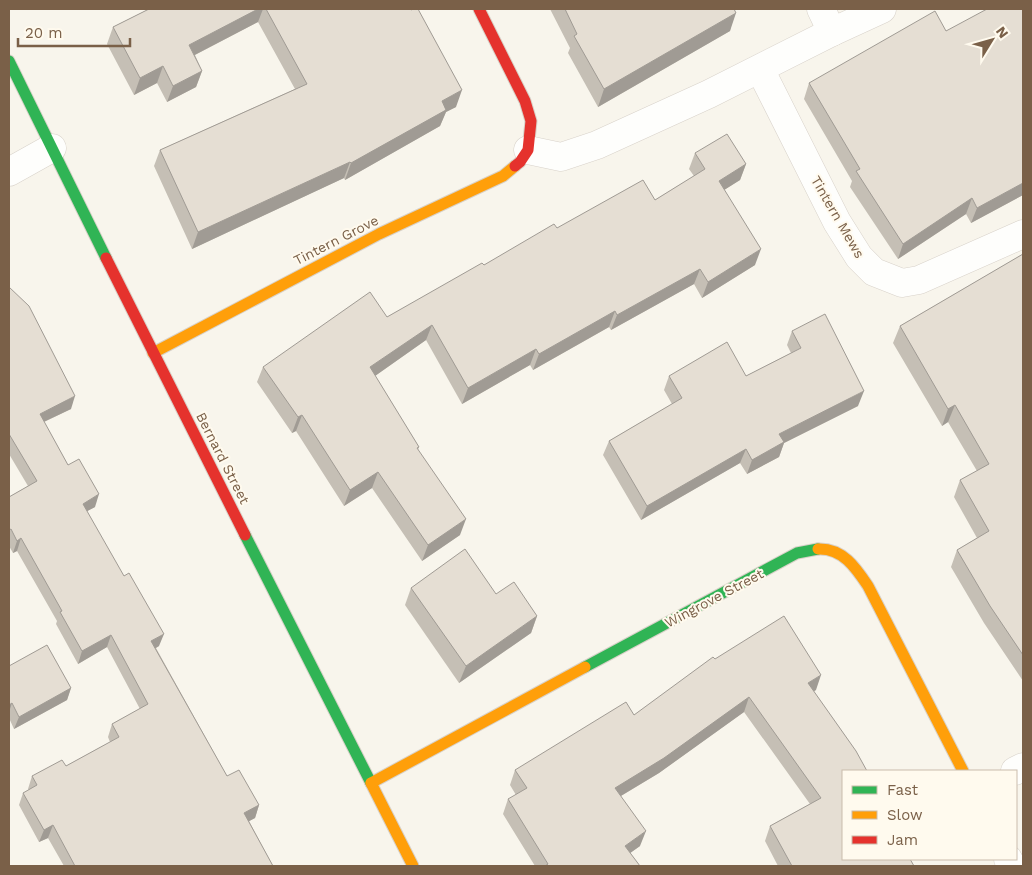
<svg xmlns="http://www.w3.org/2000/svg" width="1032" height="875" viewBox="0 0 1032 875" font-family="'Work Sans',sans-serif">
	<rect width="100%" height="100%" fill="#f8f5ec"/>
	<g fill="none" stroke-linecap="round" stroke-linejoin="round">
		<defs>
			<g id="street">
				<polyline points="821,9 832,32"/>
				<polyline points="760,69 837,222 859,257 874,272 902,283 919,280 1023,234"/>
				<polyline points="528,150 561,157 597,145 709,94 832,32 882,9"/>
				<polyline points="9,172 52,148"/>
				<polyline points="1015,771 1023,767"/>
				<polyline points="1008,859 1012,866"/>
			</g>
			<g id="fast">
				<polyline points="9,61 106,258"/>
				<polyline points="245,535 371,783"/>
				<polyline points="585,667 797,553 818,549"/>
			</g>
			<g id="slow">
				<polyline points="153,353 379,234 503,176 515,166"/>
				<path d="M 818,549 C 843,548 856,568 868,586 L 963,771"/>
				<polyline points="371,783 413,866"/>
				<polyline points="371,783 585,667"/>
			</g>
			<g id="jam">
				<polyline points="479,9 525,101 531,121 528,150 520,162 515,166"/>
				<polyline points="106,258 245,535"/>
			</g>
		</defs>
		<!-- street casing -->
		<use href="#street" stroke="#d8d2ca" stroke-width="29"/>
		<!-- fast casing -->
		<use href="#fast" stroke="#d8d1c8" stroke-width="13"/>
		<!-- slow casing -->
		<use href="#slow" stroke="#d8d1c8" stroke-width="13"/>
		<!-- jam casing -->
		<use href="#jam" stroke="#d8d1c8" stroke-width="13"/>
		<!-- street -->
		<use href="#street" stroke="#fefefc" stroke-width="28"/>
		<!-- fast -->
		<use href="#fast" stroke="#30b455" stroke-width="11"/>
		<!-- slow -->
		<use href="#slow" stroke="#ff9f0a" stroke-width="11"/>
		<!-- jam -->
		<use href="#jam" stroke="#e5322d" stroke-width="11"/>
	</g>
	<!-- wall -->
	<g fill="#c5bfb5">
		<polygon points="149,9 411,9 456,107 446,112 440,126 345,180 344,178 192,249 154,166 160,150 295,89 258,22 195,55 202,71 196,87 167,102 157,83 134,95 107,44 113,27"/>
		<polygon points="550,9 734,9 730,31 598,107 568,53 570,48"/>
		<polygon points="1023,9 1023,195 971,223 966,214 898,259 850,187 852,181 804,99 809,83 946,31"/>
		<polygon points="695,153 746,164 740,180 724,190 755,265 702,298 694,284 611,330 609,327 533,370 530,365 462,404 426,340 375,376 419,447 418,450 460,535 422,561 372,488 344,506 296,431 292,433 257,382 263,367 387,317 484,265 557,228 655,200 694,176 689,169"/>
		<polygon points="1023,254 1023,681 984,623 951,567 957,550 977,538 954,497 960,480 977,471 948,422 942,426 893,343 900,326"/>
		<polygon points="9,287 71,409 44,422 68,465 95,507 87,511 159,646 156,648 227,776 259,805 255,818 249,821 273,866 64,866 48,838 39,842 19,805 23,793 29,790 28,789 32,776 66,766 110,742 108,737 112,724 140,709 107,647 78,664 56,624 57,621 17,551 13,553 9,546 9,497 28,486 9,454"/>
		<polygon points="792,331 858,406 784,443 779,457 747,474 740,463 641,520 603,455 609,441 672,404 664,390 669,376 746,376 791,353 787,345"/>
		<polygon points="411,588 496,594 537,616 531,633 459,683 405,605"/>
		<polygon points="715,659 816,690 814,691 843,771 914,866 778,866 765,841 770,826 810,804 744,712 659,773 621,796 640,846 630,853 640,866 535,866 503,814 508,799 516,795 510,785 515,770 634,715"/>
		<polygon points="9,666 71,688 67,700 14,729 9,718"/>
	</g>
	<!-- shaded-wall -->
	<g fill="#a09b94">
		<polygon points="258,9 263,9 258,22 183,61 189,45"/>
		<polygon points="736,13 730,31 598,107 604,89"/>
		<polygon points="163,66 157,83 134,95 140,78"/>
		<polygon points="202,71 196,87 167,102 173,86"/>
		<polygon points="462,90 456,107 446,112 440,126 345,180 351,163 442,101"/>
		<polygon points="350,162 344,178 192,249 198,232"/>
		<polygon points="746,164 740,180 713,197 719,181"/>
		<polygon points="1023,183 1023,195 971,223 977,208"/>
		<polygon points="972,198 966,214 898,259 903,244"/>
		<polygon points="761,249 755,265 702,298 708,282"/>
		<polygon points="700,269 694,284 611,330 617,315"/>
		<polygon points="615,311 609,327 533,370 539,354"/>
		<polygon points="432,325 426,340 365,383 370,367"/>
		<polygon points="536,349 530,365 462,404 468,388"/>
		<polygon points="864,391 858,406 784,443 779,457 747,474 752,460 779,434"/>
		<polygon points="75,396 71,409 35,426 40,414"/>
		<polygon points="955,405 948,422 942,426 948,409"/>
		<polygon points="302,415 296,431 292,433 298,417"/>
		<polygon points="746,449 740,463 641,520 647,506"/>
		<polygon points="378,472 372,488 344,506 350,490"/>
		<polygon points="99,494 95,507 78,516 83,504"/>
		<polygon points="466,519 460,535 422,561 428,545"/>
		<polygon points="21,538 17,551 13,553 17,541"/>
		<polygon points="537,616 531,633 459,683 466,666"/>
		<polygon points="164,634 159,646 147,653 151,641"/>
		<polygon points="111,635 107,647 78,664 82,651"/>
		<polygon points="821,675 816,690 802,698 808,683"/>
		<polygon points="71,688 67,700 14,729 19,717"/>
		<polygon points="749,697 744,712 659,773 609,803 615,788"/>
		<polygon points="12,703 9,712 9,705"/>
		<polygon points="259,805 255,818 240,826 244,813"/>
		<polygon points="53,825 48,838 39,842 44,830"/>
		<polygon points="646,831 640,846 619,861 625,846"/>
	</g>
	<!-- building -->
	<g fill="#e5ded3" stroke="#a09b94">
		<polygon points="149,9 258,9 189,45 202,71 173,86 163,66 140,78 113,27"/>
		<polygon points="266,9 411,9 411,10 413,9 418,9 462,90 442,101 446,110 351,163 350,162 198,232 160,150 307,84"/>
		<polygon points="565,9 734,9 736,13 604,89 574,36 577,34"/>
		<polygon points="987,9 1023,9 1023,183 977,208 972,198 903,244 856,171 860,169 809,83 935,11 946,31"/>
		<polygon points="727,134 746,164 719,181 761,249 708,282 700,269 617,315 615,311 539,354 536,349 468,388 432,325 370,367 419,447 417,448 466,519 428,545 378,472 350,490 302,415 298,417 263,367 370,292 387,317 482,263 484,265 554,224 557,228 643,180 655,200 705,169 695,153"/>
		<polygon points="1023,254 1023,655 990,606 957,550 989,531 960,480 989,464 955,405 948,409 900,326"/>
		<polygon points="9,287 29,306 75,396 40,414 68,465 79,459 99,494 83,504 124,576 129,573 164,634 151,641 227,776 239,770 259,805 244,813 273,866 75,866 53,825 44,830 23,793 37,785 32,776 62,760 66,766 119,737 112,724 148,704 111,635 82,651 60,612 62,611 21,538 17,541 11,529 9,530 9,497 37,481 9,434"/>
		<polygon points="825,314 864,391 779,434 784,442 752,460 746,449 647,506 609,441 682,398 669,376 727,342 746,376 801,348 792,331"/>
		<polygon points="465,549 496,594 514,582 537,616 466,666 411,588"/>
		<polygon points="784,616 821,675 808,683 856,751 867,771 843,771 843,859 910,859 914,866 792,866 770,826 821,798 749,697 664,758 615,788 646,831 625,846 640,866 545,866 548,864 508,799 527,788 515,770 626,702 634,715 713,657 715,659"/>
		<polygon points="47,645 71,688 19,717 12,703 9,705 9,666"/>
	</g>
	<g text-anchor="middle" stroke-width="4" stroke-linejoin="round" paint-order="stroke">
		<!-- street labels -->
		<g font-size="14" fill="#7a6048" stroke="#fffaee">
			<text transform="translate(838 217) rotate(60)" y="5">Tintern Mews</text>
			<text transform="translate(336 240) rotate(-27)" y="5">Tintern Grove</text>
			<text transform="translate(223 458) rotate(63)" y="5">Bernard Street</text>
			<text transform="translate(714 598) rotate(-28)" y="5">Wingrove Street</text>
		</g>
	</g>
	<!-- border -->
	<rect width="1032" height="875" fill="none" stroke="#7a6048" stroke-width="20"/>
	<!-- legend -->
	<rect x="842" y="770" width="175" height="90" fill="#fffaee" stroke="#cabcac"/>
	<rect x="852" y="786" width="25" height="8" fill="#30b455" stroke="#cabcac"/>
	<text x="887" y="795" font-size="15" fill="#7a6048">Fast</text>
	<rect x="852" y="811" width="25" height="8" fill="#ff9f0a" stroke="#cabcac"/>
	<text x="887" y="820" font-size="15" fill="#7a6048">Slow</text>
	<rect x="852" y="836" width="25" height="8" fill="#e5322d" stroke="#cabcac"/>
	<text x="887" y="845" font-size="15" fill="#7a6048">Jam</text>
	<!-- north arrow -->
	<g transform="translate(992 40) rotate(53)" stroke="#fffaee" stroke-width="4" paint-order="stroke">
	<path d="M0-4L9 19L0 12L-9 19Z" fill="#7a6048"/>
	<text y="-8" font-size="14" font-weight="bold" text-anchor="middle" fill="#7a6048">N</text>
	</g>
	<!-- scale -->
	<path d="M18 38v8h112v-8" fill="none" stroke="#7a6048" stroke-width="2.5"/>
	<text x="25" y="38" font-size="15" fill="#7a6048" stroke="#fffaee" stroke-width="4" paint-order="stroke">20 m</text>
</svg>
